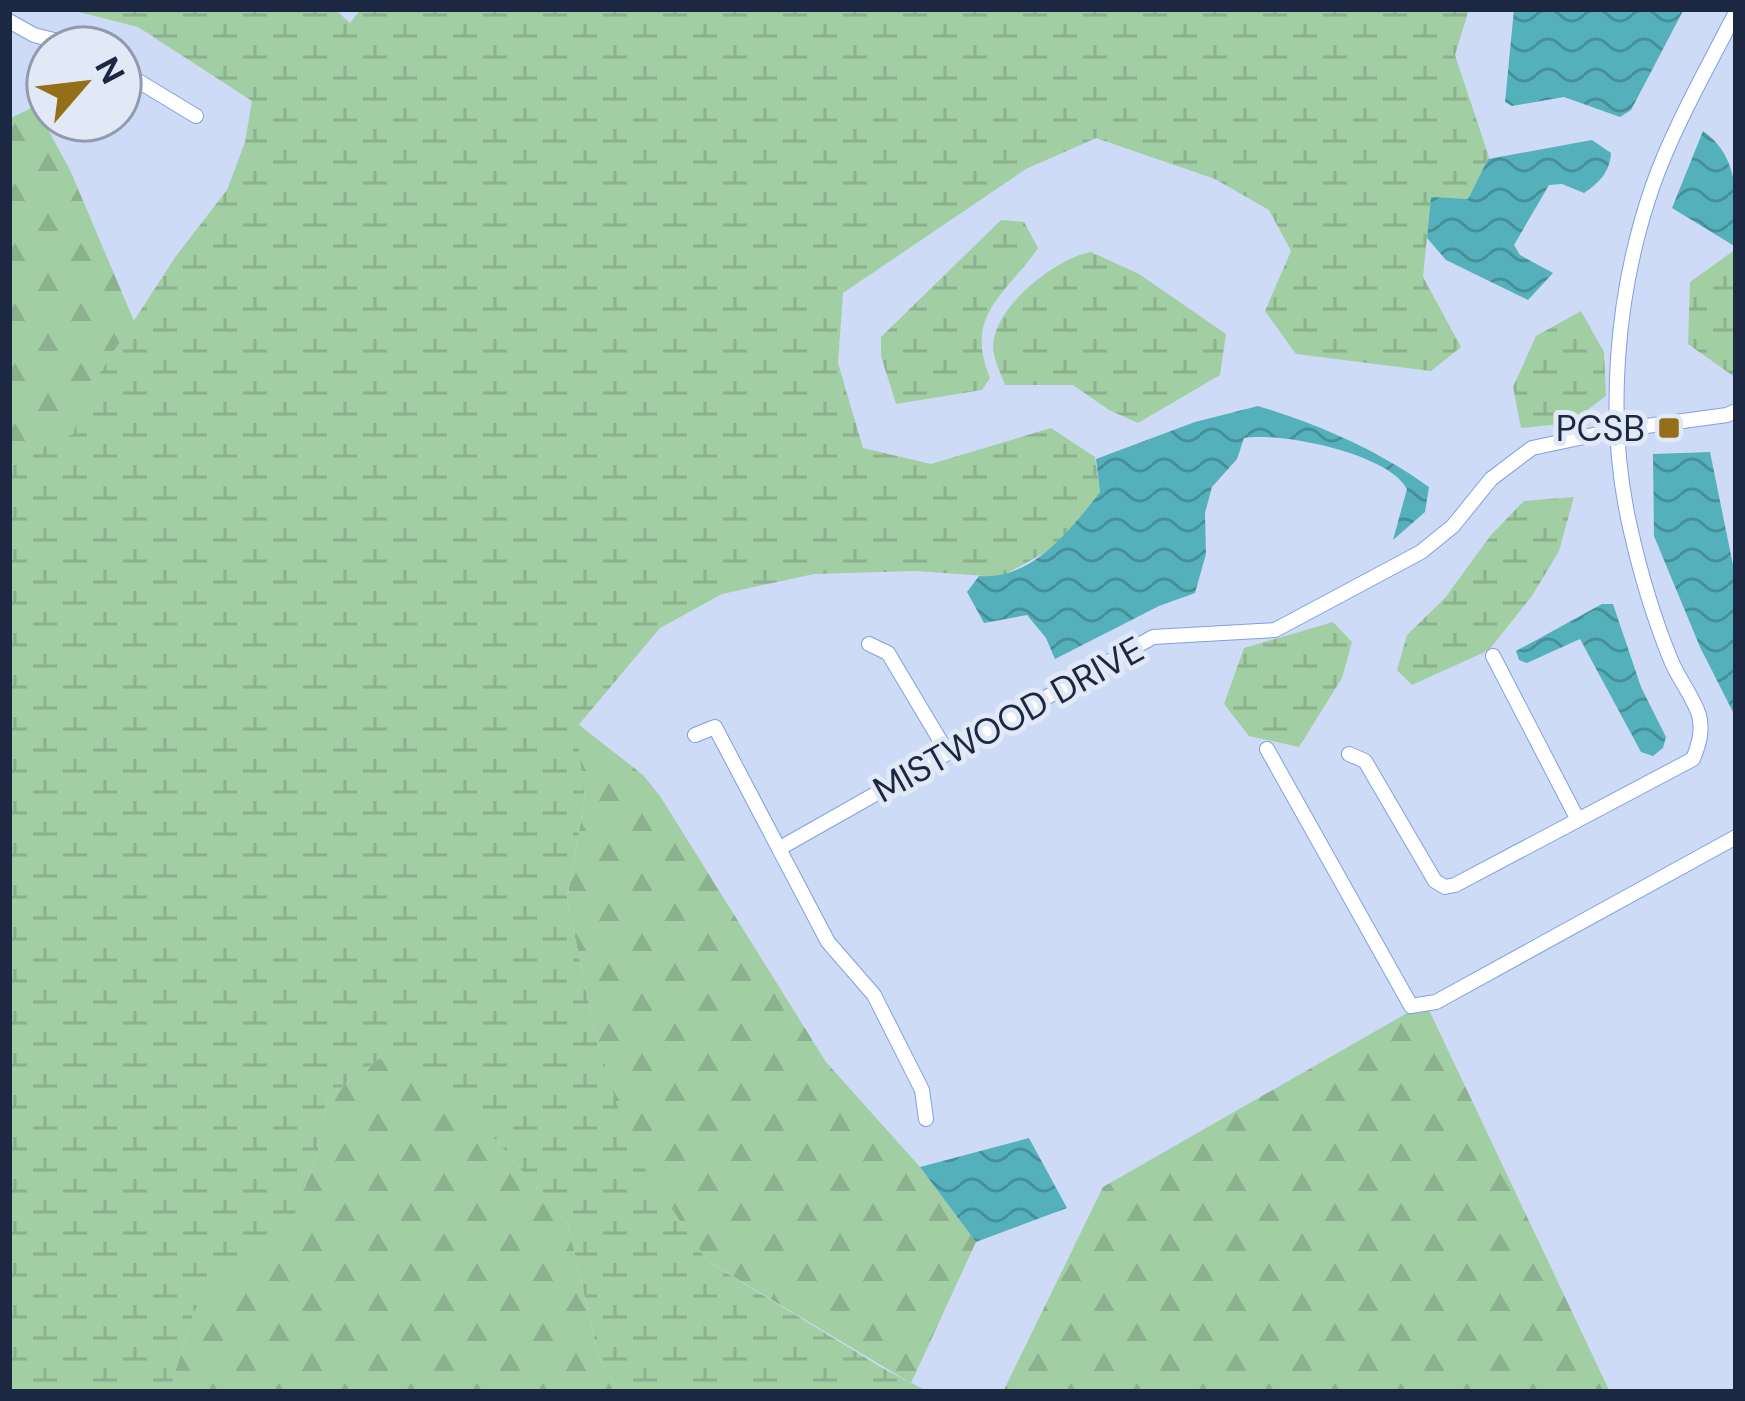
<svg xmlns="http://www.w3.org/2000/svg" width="1745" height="1401" viewBox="0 0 1745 1401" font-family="'DM Sans',sans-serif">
	<defs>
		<pattern id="forest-firs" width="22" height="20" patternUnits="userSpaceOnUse" patternTransform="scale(3)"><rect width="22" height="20" fill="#a2cea3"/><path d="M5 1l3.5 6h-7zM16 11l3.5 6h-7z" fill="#8bb18e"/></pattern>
		<pattern id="wetland-marsh" width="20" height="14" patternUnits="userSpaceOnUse" patternTransform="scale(3)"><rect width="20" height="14" fill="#a2cea3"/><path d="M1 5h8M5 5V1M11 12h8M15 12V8" fill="none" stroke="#8bb18e"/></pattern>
		<pattern id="water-waves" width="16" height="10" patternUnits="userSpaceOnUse" patternTransform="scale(3)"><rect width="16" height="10" fill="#54b0ba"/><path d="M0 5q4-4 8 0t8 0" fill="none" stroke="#458f99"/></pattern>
	</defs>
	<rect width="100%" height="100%" fill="#cddbf7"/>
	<!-- forest -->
	<g fill="url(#forest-firs)">
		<polygon points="35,106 70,170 134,321 92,385 73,435 18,459 9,469 9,119"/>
		<polygon points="578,724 643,775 660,796 826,1062 920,1167 976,1242 911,1383 707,1261 628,1145 594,1028 567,899 585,798 575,728"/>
		<polygon points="1429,1010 1610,1392 1003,1392 1103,1187 1409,1012"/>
		<polygon points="380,1058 443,1088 488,1131 568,1224 599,1359 619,1392 169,1392 194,1311 293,1219 318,1152 326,1099"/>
	</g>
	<!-- wetland -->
	<g fill="url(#wetland-marsh)">
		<polygon points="67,9 335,9 350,23 361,9 1469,9 1455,55 1489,157 1468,199 1431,198 1423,277 1461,347 1431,371 1296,354 1265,311 1291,251 1269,210 1215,179 1096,138 1026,169 843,293 838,363 863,448 931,464 1051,428 1095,457 1100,492 1057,546 1000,577 916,571 814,574 722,594 660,628 576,728 585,798 567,899 594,1028 629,1145 707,1261 884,1369 929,1392 619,1392 599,1359 568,1224 488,1131 443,1089 380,1058 326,1099 318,1152 293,1219 194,1311 169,1392 9,1392 9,469 18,459 73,434 92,385 176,256 227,190 245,142 252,101 138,27"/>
		<path d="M 1001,220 L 1024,222 L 1038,248 C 1005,296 964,314 990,378 L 982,390 L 896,404 L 881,356 L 881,337 Z"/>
		<polygon points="1736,249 1736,378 1688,344 1690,282"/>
		<path d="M 1091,252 L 1139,274 L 1226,334 L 1220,375 L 1138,423 L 1109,410 L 1073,385 L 1005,385 C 1001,374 994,360 993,348 C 992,308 1056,258 1091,252 Z"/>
		<polygon points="1581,311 1604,352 1606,396 1570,423 1521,428 1513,387 1536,336"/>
		<polygon points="1574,497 1559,551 1532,596 1489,650 1412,685 1397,670 1407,635 1445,598 1491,535 1524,501"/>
		<polygon points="1333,622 1352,642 1342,678 1299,747 1249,736 1224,704 1244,648"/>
	</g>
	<!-- water -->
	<g fill="url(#water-waves)">
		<polygon points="1514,9 1684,9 1631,110 1620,117 1564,97 1512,106 1505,102"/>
		<path d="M 1703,131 C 1742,158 1736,204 1736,247 L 1672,208 Z"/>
		<path d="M 1592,140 L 1611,153 C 1610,172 1599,183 1584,193 L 1562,184 L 1549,185 L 1514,245 L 1520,255 L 1553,273 L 1528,300 L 1446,260 L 1427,238 L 1431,197 L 1468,199 L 1488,159 Z"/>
		<path d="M 1258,406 C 1318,424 1378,450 1429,487 L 1425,512 L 1393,540 L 1407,489 C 1388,453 1280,432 1244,438 L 1237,459 L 1212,487 L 1205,513 L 1206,554 L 1195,593 L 1159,606 L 1055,659 L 1046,638 L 1027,615 L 984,623 L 967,592 L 979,576 C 1033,580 1070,530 1100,492 L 1096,459 L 1195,422 Z"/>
		<polygon points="1710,452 1736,580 1736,718 1700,647 1654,536 1653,454"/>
		<polygon points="1602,604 1613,604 1641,687 1666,737 1663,748 1653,756 1641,752 1580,639 1527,663 1519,660 1516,651"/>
		<polygon points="1029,1138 1067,1208 976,1242 920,1167"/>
	</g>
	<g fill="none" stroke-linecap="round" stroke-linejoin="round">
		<defs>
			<g id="minor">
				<polyline points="9,21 34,35 85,48"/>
				<polyline points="120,70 196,116"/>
				<polyline points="869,644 888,653 947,752"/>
				<polyline points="1493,656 1578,820"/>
				<polyline points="695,735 715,727 828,942 874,995 922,1090 926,1119"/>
				<polyline points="1267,749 1411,1006 1436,1002 1736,837"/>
				<path d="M 1349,754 L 1365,761 L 1435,881 L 1445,887 L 1455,885 L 1693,759 C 1699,744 1703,731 1699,715 C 1693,696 1677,677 1670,658 C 1653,616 1640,572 1630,527 C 1605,418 1616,291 1653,185 C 1673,128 1708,67 1736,12"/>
				<polyline points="780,848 1153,637 1275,630 1421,552 1453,526 1491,479 1532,448 1617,430 1727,415 1736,411"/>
			</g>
		</defs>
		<!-- minor casing -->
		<use href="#minor" stroke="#809fe1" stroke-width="16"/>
		<!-- minor -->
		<use href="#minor" stroke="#fff" stroke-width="14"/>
	</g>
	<!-- markers -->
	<rect fill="#937017" stroke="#e1e8f6" stroke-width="4.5" x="1657" y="416" width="24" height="24" rx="6"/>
	<g text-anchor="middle" stroke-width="10" stroke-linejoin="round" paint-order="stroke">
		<!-- poi labels -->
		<g font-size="36" fill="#1c2742" stroke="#e1e8f6" text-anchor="end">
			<text x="1645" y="441">PCSB</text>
		</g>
		<!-- street labels -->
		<g font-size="36" fill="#1c2742" stroke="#e1e8f6">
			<text transform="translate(1008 719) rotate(-29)" y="13">MISTWOOD DRIVE</text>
		</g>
	</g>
	<!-- border -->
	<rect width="1745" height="1401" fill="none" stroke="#1c2742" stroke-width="24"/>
	<!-- north arrow -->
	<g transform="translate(84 84) rotate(62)"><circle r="57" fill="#e1e8f6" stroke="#929bae" stroke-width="3"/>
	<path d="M0-9L21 45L0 30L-21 45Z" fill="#937017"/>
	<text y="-18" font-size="33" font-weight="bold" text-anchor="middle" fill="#1c2742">N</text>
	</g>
</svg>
